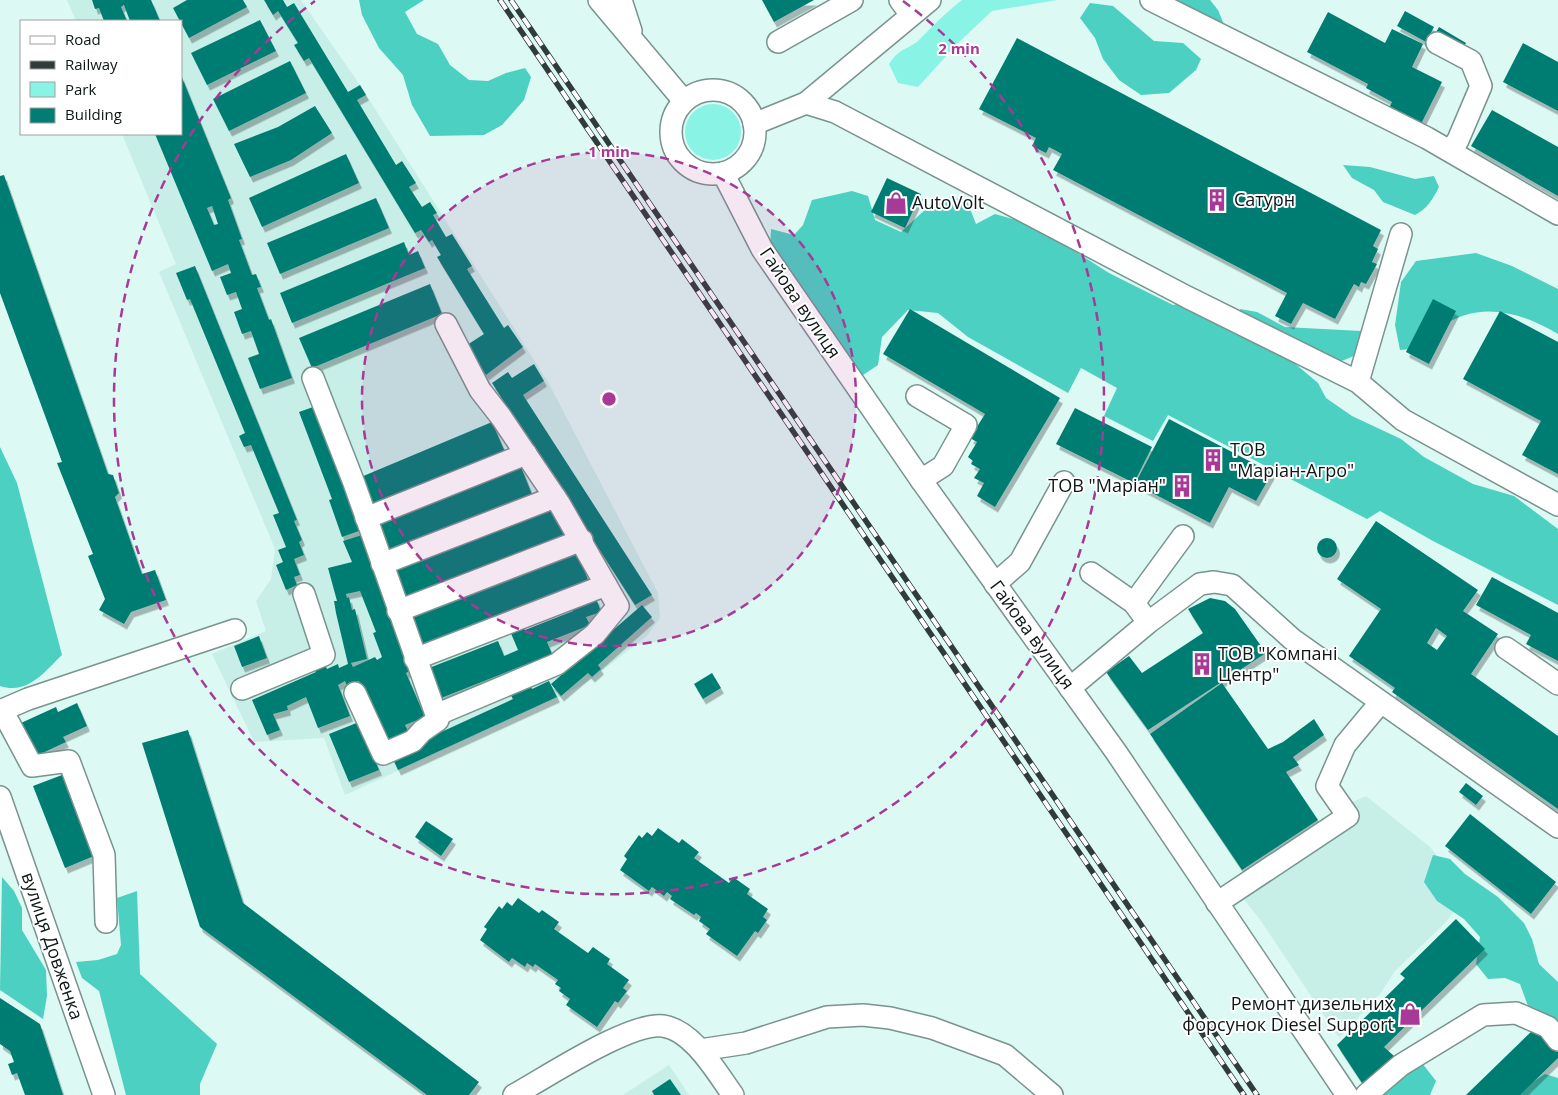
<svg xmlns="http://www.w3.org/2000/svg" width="1558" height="1095" viewBox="0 0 1558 1095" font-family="'Open Sans',sans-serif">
	<defs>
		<filter id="shadow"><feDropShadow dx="3" dy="5.5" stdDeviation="0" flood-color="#0004"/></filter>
	</defs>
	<rect width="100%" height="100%" fill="#ddf9f4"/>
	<!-- built -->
	<g fill="#c8eee8">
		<polygon points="67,0 301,0 360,85 548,382 658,593 660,618 647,636 589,681 561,696 345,795 324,738 254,742 212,654 266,631 256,601 271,579 275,549 159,272 176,264 122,134 181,134 181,21 76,21"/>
		<polygon points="1366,796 1430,847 1467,893 1446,922 1395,971 1380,994 1339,1038 1261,921 1233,885 1350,803"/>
		<polygon points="669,1065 689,1095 623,1095"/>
	</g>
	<!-- green -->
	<g fill="#89f4e6">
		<path d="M 962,0 L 1057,0 L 992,11 L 959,42 L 918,87 L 898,83 L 889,64 C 901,46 907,51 919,40 C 934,25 945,13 962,0 Z"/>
		<circle cx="713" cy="132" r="28"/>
	</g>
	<!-- forest -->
	<g fill="#4bd0c1">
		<polygon points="359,0 424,0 405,12 417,34 438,44 450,65 469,80 488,81 506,73 525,68 531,77 524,100 502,125 484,135 430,136 412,105 403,75 379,48 362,15"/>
		<polygon points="1154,0 1210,0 1218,10 1225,27"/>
		<polygon points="1090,3 1113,6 1154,41 1183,43 1201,59 1196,70 1169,93 1141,95 1119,80 1103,59 1095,38 1080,18"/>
		<path d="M 1343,165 L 1370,167 L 1415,179 L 1434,176 L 1439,187 C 1433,199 1427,209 1415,215 L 1383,202 L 1374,190 L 1352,178 Z"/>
		<polygon points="852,191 868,196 875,220 901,232 928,207 951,197 967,201 976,224 995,214 1034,225 1109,273 1173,305 1195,300 1280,351 1318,383 1326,398 1352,416 1401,439 1424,457 1473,484 1514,496 1558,529 1558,605 1433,541 1380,511 1367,519 1168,415 1153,441 1104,416 1117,388 1081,368 1068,393 968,337 938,313 908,310 882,337 878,365 857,379 770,248 771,229 794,235 803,225 812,200"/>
		<path d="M 1476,253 L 1512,266 L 1558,289 L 1558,334 C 1521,312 1479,300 1441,327 C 1434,332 1429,341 1423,348 L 1400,350 L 1395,325 L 1401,282 L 1416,261 Z"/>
		<polygon points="1240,309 1257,312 1285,327 1361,331 1364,342 1359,354 1339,362 1244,328"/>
		<path d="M 0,447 L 17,483 L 62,655 C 44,672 28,695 0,686 Z"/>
		<polygon points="1433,855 1450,859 1465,874 1498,897 1524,923 1532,939 1539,964 1558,982 1558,1033 1552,1020 1528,1006 1520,984 1505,978 1488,979 1476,964 1480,937 1464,919 1437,901 1424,882"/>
		<polygon points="2,877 14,891 22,908 22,930 46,970 47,996 43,1019 0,990"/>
		<polygon points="137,891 140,974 217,1044 200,1084 200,1095 126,1095 99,991 82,978 76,962 98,960 117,954 121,945 117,898"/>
		<polygon points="1422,1063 1436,1081 1430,1095 1380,1095 1395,1078"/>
		<polygon points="1545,1074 1558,1078 1558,1095 1520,1095 1525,1087"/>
	</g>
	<!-- building -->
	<g fill="#017d73" fill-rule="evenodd" filter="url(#shadow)">
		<polygon points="92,0 151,0 160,21 130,21 124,5 121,7 127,21 104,21 99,8 95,9"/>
		<polygon points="187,0 243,0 247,7 189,38 173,8"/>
		<polygon points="264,0 283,0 287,7 294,3 348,92 360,85 366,95 357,100 396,165 402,161 416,183 409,187 422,207 430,202 437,213 433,215 446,237 452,234 472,266 467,269 504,328 508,325 523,347 486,375 467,345 484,334 437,257 441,255 432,240 429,242 421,230 415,233 309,58 304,61 294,45 298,43 278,11 273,15"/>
		<polygon points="762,0 814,0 774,22"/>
		<polygon points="1405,11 1434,27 1426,42 1397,26"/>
		<polygon points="1328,12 1385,43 1392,29 1423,44 1412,67 1442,82 1421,124 1389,108 1392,102 1366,88 1368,84 1307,52"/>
		<polygon points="260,20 276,51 207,85 191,53"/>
		<polygon points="1439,27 1466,43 1461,52 1434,36"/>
		<polygon points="1017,38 1381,230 1373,246 1378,249 1372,262 1377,264 1366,284 1361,282 1359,287 1354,284 1335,319 1303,303 1291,324 1275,316 1287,293 1053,170 1062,154 1049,147 1046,153 1032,146 1036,138 979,109"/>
		<polygon points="1523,43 1558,62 1558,111 1503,82"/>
		<polygon points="290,61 306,93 229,131 213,99"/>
		<path d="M 181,75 L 231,198 L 228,200 L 242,239 L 239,240 L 252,275 L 256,274 L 261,287 L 257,288 L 269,320 L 271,319 L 292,378 L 260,389 L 248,358 L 259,354 L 251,331 L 242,334 L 234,312 L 242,309 L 236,292 L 227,295 L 220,277 L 231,273 L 228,264 L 212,271 L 155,134 L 181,134 ZM 212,206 L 218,224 L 214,225 L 207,208 Z"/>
		<polygon points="315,106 332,133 291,160 250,177 234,144 278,127"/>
		<polygon points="1492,110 1558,147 1558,196 1471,146"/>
		<polygon points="346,154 359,183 262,227 249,198"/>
		<polygon points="4,175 108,474 113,475 119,493 115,497 142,574 155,570 166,600 131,612 124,624 99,610 105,599 88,556 93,554 57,463 62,462 0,293 0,176"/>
		<polygon points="887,178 921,194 905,228 871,212"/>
		<polygon points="376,198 389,228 280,274 267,243"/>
		<polygon points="404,242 409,255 418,251 425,268 292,323 280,293"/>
		<polygon points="195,266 297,520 294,521 302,540 299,542 304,555 294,559 300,575 294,577 297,585 286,590 276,565 283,562 278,550 286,547 273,515 279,513 251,445 244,447 239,436 245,433 190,299 187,300 176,273"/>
		<polygon points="430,284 442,314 312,368 299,338"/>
		<polygon points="1433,299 1456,311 1429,364 1406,352"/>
		<polygon points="910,309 1060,398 995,507 977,496 984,483 974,478 980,469 971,464 973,461 968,457 977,442 970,438 985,414 883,354"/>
		<polygon points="1500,311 1558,342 1558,474 1522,455 1541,421 1463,379"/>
		<polygon points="534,364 544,381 523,395 652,595 635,605 492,383 508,372 512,378"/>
		<polygon points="316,406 359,531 342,537 329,500 332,499 299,412"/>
		<polygon points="1075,408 1152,447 1134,483 1056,444"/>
		<polygon points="1169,419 1272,473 1256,501 1229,487 1210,523 1135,484"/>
		<polygon points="492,422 505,452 374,507 361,477"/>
		<polygon points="521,467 533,497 388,553 376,523"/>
		<polygon points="553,507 565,538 404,600 392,569"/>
		<path d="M 1376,521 L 1478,590 L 1463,611 L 1498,634 L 1471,674 L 1558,736 L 1558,809 L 1392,692 L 1395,688 L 1349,656 L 1381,609 L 1337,579 ZM 1436,628 L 1447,636 L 1437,650 L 1427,643 Z"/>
		<path d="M 362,535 L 411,670 L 406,673 L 425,717 L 405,725 L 411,737 L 389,747 L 359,681 L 347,686 L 345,681 L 338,685 L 350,716 L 318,728 L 306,697 L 287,706 L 288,710 L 273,714 L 280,730 L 267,735 L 252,700 L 316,672 L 314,669 L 325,664 L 327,669 L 338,664 L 339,668 L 348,664 L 336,613 L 334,601 L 337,601 L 328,568 L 352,562 L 343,541 ZM 360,591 L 376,632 L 373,633 L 382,657 L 377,660 L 375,657 L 353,667 L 351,663 L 367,659 L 355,609 L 352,610 L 349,597 L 347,598 L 346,594 Z"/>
		<circle cx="1327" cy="548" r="10"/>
		<polygon points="578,552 589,583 421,647 409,617"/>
		<polygon points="1492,577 1558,613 1558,661 1526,644 1531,635 1476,605"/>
		<polygon points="596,598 601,612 586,617 590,625 547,642 552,654 441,698 429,668 498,641 504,656 518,650 510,631 523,626 525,630 573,611 571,608"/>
		<polygon points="1210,598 1225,601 1235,609 1266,653 1148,730 1106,672 1129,656 1142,673 1203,633 1188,609"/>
		<polygon points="642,605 652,617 598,665 601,669 592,677 588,673 561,696 551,684"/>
		<polygon points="259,636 267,658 242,667 234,646"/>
		<polygon points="712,673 721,688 703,699 694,684"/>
		<polygon points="549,681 557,697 398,770 391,755 513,699 509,692 529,683 532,689"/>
		<polygon points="1222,683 1268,749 1283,742 1314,719 1324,735 1293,757 1299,765 1286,772 1318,820 1242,870 1150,734"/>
		<polygon points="77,703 87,726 63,737 66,742 36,756 21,723 56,707 58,712"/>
		<polygon points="359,722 379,770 349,782 329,734"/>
		<polygon points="188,730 243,903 479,1082 469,1095 427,1095 200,927 142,743"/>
		<polygon points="62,775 94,856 65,868 33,786"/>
		<polygon points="1466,783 1483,796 1476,805 1459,792"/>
		<polygon points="1470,814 1556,882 1531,914 1445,846"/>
		<polygon points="426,821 453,839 441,856 415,837"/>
		<polygon points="658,828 679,843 682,839 699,852 694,858 729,883 733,877 750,889 747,894 768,909 763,917 767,920 758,933 755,931 737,956 706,934 710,929 699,921 701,917 696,913 694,915 670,899 672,896 667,892 664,896 652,887 649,891 620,870 627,859 624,856 639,835 642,838 647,832 652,836"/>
		<polygon points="518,898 539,913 542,910 559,922 554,929 588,953 593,947 610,959 607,964 629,980 623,988 627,991 618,1003 615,1001 597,1027 566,1005 570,999 559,991 561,988 555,984 558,980 535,964 533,967 527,963 525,967 512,958 509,962 480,940 487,929 484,927 499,906 502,909 507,902 512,906"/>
		<polygon points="1456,919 1485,949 1384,1047 1394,1056 1364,1086 1337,1045 1405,978 1400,974"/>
		<polygon points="0,998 40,1024 63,1095 25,1095 17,1073 12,1075 8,1064 14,1062 10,1051 0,1044"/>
		<polygon points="1535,1028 1558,1051 1558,1058 1520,1095 1466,1095"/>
		<polygon points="670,1079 681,1095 654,1095 652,1091"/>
	</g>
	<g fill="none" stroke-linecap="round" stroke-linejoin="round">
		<defs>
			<g id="minor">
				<polyline points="599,0 684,101"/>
				<polyline points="621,0 631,31"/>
				<polyline points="900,0 911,15"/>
				<polyline points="1151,0 1427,138 1558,214"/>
				<polyline points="778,42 852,0"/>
				<polyline points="1437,43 1471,61 1481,86 1458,140 1451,151"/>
				<circle cx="713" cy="132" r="42"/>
				<polyline points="806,103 835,112 1187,297 1358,382 1403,420 1558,505"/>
				<polyline points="754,124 806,103 930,0"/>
				<polyline points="723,173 762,249 921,480 1116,752 1347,1095"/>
				<polyline points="313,378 354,483 438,720 422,731 413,741 383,754 355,693"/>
				<polyline points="1358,382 1401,234"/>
				<polyline points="917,396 966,425 943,466 921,480"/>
				<polyline points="366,518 526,454"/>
				<polyline points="382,564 555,497"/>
				<polyline points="1091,573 1134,603 1142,614"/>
				<polyline points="995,584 1020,562 1064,482"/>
				<polyline points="1134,603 1183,536"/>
				<polyline points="398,611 582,540"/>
				<polyline points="1506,648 1558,684"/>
				<polyline points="415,659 606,585"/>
				<polyline points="1070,688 1149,622 1200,584 1214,582 1232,585 1292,639 1558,827"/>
				<polyline points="242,689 324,655 304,594"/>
				<polyline points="2,710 32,766 69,761 104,855 106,922"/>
				<polyline points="0,711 28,699 235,630"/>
				<polyline points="436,715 557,664 595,634 618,606 559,503 501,417 480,390 446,324"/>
				<polyline points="0,797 104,1095"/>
				<polyline points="1217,903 1348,816 1327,786 1345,745 1380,703"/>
				<polyline points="700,1050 746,1043 827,1017 863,1015 890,1018 932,1028 1005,1055 1052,1095"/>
				<path d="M 514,1095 C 547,1077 629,1022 663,1026 C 693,1030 717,1073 733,1095"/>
				<polyline points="1366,1095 1401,1065 1483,1015 1516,1013 1548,1027 1558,1040"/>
			</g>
		</defs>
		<!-- minor casing -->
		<use href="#minor" stroke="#79938f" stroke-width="24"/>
		<!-- minor -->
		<use href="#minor" stroke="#fff" stroke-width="21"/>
		<defs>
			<g id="rail">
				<polyline points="500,0 1244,1095"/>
				<polyline points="511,0 1257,1095"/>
			</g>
		</defs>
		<!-- rail casing -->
		<use href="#rail" stroke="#2f3c3a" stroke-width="5.5"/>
		<!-- rail -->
		<use href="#rail" stroke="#fff" stroke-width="4" stroke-dasharray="11" stroke-linecap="butt"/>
	</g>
	<!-- distance rings -->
	<circle cx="609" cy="399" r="247" fill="#a83996" fill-opacity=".12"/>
	<g fill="none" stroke="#a83996" stroke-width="2.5" stroke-dasharray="9 6">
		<circle cx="609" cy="399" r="247"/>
		<path d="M903 1A495 495 0 1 1 315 1"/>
	</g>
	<!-- icons -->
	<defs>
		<symbol id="building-bare" viewBox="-9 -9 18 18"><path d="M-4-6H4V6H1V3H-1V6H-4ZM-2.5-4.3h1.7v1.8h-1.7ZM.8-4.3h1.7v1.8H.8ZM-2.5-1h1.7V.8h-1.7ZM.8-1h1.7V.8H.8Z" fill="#a83996" stroke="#fff" stroke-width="2.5" paint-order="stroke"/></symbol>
		<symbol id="shop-bare" viewBox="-9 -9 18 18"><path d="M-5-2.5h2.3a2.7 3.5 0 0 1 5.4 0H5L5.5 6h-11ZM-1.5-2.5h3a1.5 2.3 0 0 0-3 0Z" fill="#a83996" stroke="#fff" stroke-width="2.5" paint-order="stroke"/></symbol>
	</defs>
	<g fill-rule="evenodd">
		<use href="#building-bare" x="1201" y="184" width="32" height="32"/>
		<use href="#shop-bare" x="880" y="187" width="32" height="32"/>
		<use href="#building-bare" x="1197" y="444" width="32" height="32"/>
		<use href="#building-bare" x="1166" y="470" width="32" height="32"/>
		<use href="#building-bare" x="1186" y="648" width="32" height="32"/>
		<use href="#shop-bare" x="1394" y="998" width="32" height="32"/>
	</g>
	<g text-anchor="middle" stroke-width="4" stroke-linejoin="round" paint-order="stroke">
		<!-- poi labels -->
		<g font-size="18" fill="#0d1716" stroke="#fff" text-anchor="start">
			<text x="1234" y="206">Сатурн</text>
			<text x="912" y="209">AutoVolt</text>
			<text x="1230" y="456">ТОВ<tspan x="1230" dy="21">"Маріан-Агро"</tspan></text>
			<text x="1166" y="492" text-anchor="end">ТОВ "Маріан"</text>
			<text x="1218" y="660">ТОВ "Компані<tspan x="1218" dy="21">Центр"</tspan></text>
			<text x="1394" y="1010" text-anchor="end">Ремонт дизельних<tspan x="1394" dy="21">форсунок Diesel Support</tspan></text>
		</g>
		<!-- street labels -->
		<g font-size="18" fill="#0d1716" stroke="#fff">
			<text transform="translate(800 303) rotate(56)" y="6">Гайова вулиця</text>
			<text transform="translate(1032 635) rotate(54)" y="6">Гайова вулиця</text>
			<text transform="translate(52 946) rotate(71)" y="6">вулиця Довженка</text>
		</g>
	</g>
	<circle cx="609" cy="399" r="8" fill="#a83996" stroke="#fff" stroke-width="2.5"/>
	<g font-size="15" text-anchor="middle" font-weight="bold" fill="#a83996" stroke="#fff" stroke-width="4" stroke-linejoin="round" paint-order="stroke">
		<text x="959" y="54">2 min</text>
		<text x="609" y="157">1 min</text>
	</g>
	<!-- legend -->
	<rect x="20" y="20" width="162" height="115" fill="#ffffff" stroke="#9ea2a2"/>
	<rect x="30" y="36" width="25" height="8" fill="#ffffff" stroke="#9ea2a2"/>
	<text x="65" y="45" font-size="15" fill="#0d1716">Road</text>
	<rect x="30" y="61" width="25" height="8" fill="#2f3c3a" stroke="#9ea2a2"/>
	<text x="65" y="70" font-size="15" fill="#0d1716">Railway</text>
	<rect x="30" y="82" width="25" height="15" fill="#89f4e6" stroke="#9ea2a2"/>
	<text x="65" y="95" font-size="15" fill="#0d1716">Park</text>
	<rect x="30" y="108" width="25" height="15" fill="#017d73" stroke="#9ea2a2"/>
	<text x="65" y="120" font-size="15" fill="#0d1716">Building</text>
</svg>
